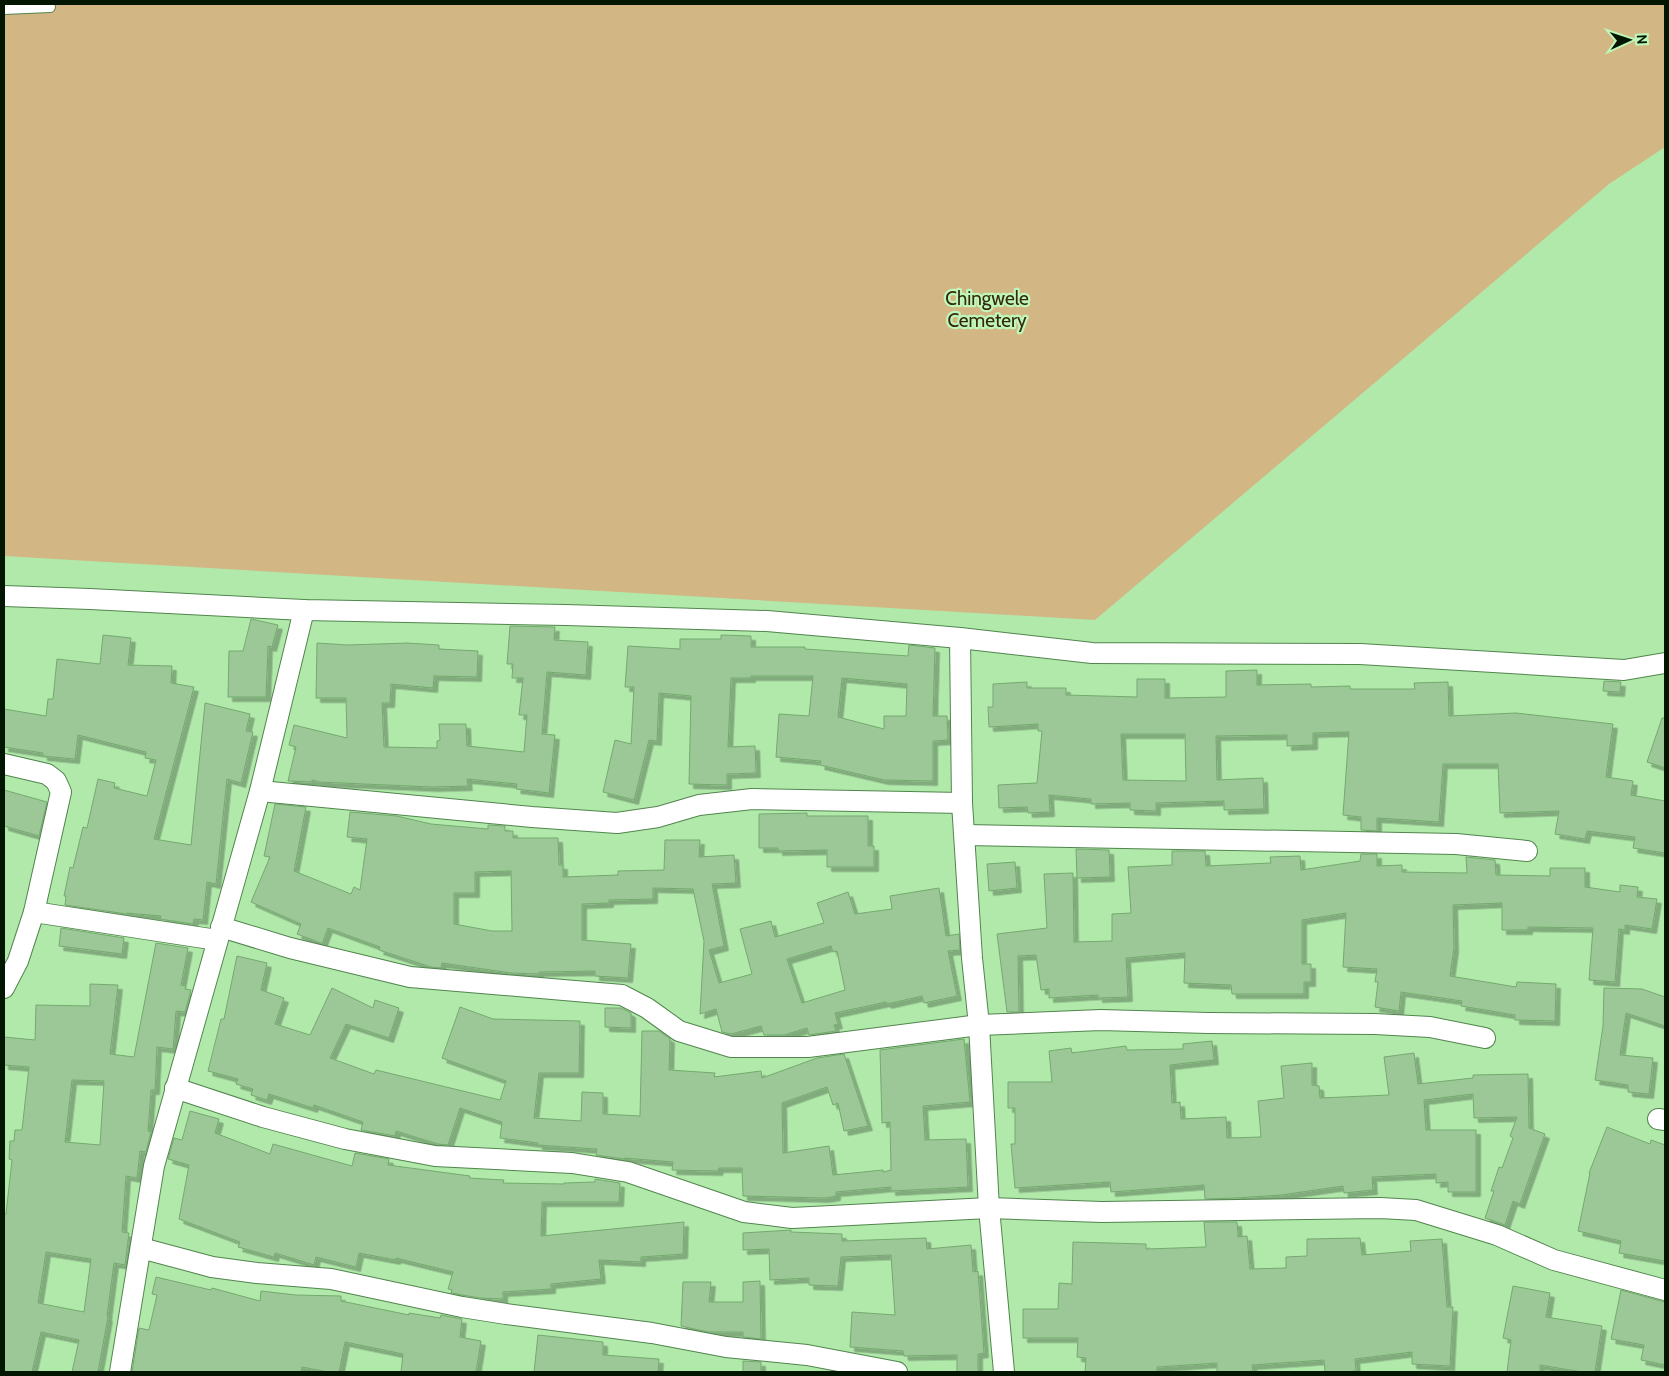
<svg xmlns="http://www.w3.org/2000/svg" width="1669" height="1376" viewBox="0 0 1669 1376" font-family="Cabin,sans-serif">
	<defs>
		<filter id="shadow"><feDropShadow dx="4.5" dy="4.5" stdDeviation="0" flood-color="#0004"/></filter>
	</defs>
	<rect width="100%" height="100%" fill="#b1e9ab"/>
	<!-- green -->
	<polygon fill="#d2b684" points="4,4 1665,4 1665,147 1609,184 1095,620 4,556"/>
	<!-- building -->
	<g fill="#9cc897" stroke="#74a96e" fill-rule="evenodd" filter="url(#shadow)">
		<polygon points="251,619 278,625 272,647 268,646 266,697 228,697 229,651 243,651"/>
		<polygon points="510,626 555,627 554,640 588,642 586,675 547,672 542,734 555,735 549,793 516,789 517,784 467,779 468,786 433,787 319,782 312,780 312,782 288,781 296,747 289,745 294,725 347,738 346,698 316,698 317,643 348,645 407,643 439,645 439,649 478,651 477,677 434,676 433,688 391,684 390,703 382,703 384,747 437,748 437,741 440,740 439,724 466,724 467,746 524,752 527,715 519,715 523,678 512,678 513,664 507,664"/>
		<polygon points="103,635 131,638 128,665 172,666 171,683 194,687 154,839 191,845 205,703 250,714 246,731 253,732 241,783 227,779 216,884 207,882 203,920 194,919 193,924 160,919 161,916 127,913 127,914 65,905 66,896 64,896 70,867 73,868 83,827 87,828 98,779 115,783 114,788 147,796 156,760 145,758 146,752 78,735 75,759 43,756 43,753 4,747 4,709 46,716 48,699 53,699 57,659 100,664"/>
		<path d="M 721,635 L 751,636 L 751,647 L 805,647 L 805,649 L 908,656 L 909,645 L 935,648 L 933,716 L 947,716 L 948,740 L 933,741 L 933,781 L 884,780 L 820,765 L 821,761 L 776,757 L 779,714 L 809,716 L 813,676 L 751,676 L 751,678 L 731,678 L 728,747 L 755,746 L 756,773 L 727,774 L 727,785 L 689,784 L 691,696 L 659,693 L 657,741 L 649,740 L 634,800 L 603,792 L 615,740 L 631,744 L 634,687 L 625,687 L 628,646 L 680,649 L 680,639 L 721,639 ZM 842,678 L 907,684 L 906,716 L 884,716 L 884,729 L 838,717 Z"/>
		<path d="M 1257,670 L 1257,685 L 1311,684 L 1311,687 L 1350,686 L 1350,689 L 1415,689 L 1414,683 L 1448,682 L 1449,716 L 1516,713 L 1613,724 L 1606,777 L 1633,781 L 1631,795 L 1665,801 L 1665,853 L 1633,848 L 1635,837 L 1587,831 L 1585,839 L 1555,834 L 1559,811 L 1500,813 L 1498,764 L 1443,764 L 1439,822 L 1377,818 L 1377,831 L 1361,830 L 1361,817 L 1343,815 L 1349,732 L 1313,733 L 1313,745 L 1287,746 L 1287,735 L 1216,736 L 1217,780 L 1263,778 L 1264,809 L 1224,810 L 1224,801 L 1156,803 L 1156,811 L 1130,810 L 1130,803 L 1091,804 L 1091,799 L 1049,795 L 1050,812 L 1028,813 L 1027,807 L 999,808 L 998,785 L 1037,783 L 1042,731 L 1038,731 L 1038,724 L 989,727 L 988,707 L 993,707 L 993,684 L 1027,682 L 1027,688 L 1066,688 L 1066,695 L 1137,697 L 1137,679 L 1165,679 L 1165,698 L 1226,697 L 1226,671 ZM 1121,734 L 1185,734 L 1186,781 L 1123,780 Z"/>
		<polygon points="1604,681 1621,682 1620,692 1603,691"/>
		<polygon points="1662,718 1665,718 1665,768 1647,762"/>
		<polygon points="4,790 47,802 39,836 4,826"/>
		<path d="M 275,804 L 306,807 L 294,871 L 351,894 L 354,887 L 360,890 L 367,839 L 347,837 L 350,812 L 397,816 L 431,824 L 488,829 L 488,825 L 505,826 L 505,831 L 513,831 L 513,838 L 558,838 L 559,865 L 563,865 L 563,877 L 618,875 L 618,871 L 664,870 L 665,840 L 700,840 L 699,857 L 734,855 L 736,883 L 712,884 L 724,946 L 709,950 L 719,983 L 752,974 L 740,929 L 771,921 L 775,937 L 824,923 L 817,903 L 848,892 L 855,914 L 892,909 L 890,896 L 939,888 L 946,936 L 959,934 L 960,950 L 948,951 L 957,996 L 924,1003 L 922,996 L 887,1004 L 886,1002 L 835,1013 L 838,1024 L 834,1025 L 836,1031 L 809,1035 L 807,1028 L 784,1035 L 764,1035 L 761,1026 L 731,1034 L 722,1032 L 716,1009 L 700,1014 L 704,941 L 693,889 L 653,888 L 653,899 L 609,900 L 609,903 L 582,904 L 582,940 L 631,944 L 628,978 L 595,976 L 595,971 L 539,972 L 539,974 L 511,973 L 442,963 L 441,968 L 431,967 L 379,950 L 380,947 L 328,928 L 322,944 L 321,943 L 297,934 L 301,924 L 251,902 L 270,857 L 264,856 ZM 511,871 L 512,931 L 492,931 L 454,924 L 454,893 L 475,893 L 475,872 ZM 831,946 L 833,952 L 837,951 L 845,990 L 802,1003 L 787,959 Z"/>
		<polygon points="807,813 807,816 868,816 868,846 874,846 874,867 827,867 827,850 778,851 778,848 759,848 759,814"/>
		<polygon points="1076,849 1109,850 1110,877 1077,878"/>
		<polygon points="1172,851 1205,851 1206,866 1271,863 1270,857 1300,856 1301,870 1360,861 1361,854 1377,854 1377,866 1402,865 1402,872 1467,873 1466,857 1495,860 1496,875 1550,876 1550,868 1585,868 1585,887 1620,892 1620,885 1638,887 1637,897 1657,899 1652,929 1625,925 1625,930 1619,929 1615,982 1589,980 1593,928 1528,927 1528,930 1502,930 1502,903 1453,905 1454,948 1450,976 1516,987 1517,982 1556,984 1555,1021 1515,1020 1515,1015 1461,1006 1462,1001 1401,992 1399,1011 1375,1007 1378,982 1375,982 1377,969 1343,967 1346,913 1302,920 1302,964 1311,964 1311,982 1304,982 1304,994 1232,994 1231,985 1184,983 1185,953 1126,958 1128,997 1098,998 1098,995 1049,998 1049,989 1041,990 1036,955 1018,956 1019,1012 1007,1012 997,934 1047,928 1044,874 1073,873 1074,942 1112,941 1112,914 1131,913 1128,867 1172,865"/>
		<polygon points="1015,862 1017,888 989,891 987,864"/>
		<polygon points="61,928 124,938 122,954 59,946"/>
		<path d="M 156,943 L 188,948 L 181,985 L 186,986 L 185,989 L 191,990 L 185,1012 L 176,1011 L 173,1049 L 157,1047 L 155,1090 L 151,1090 L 148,1131 L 151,1132 L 146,1152 L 140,1151 L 137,1178 L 126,1176 L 122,1232 L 129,1233 L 125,1265 L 114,1263 L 107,1316 L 108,1317 L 98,1372 L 72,1372 L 79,1340 L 41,1332 L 32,1372 L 4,1372 L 4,1214 L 6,1214 L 12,1160 L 9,1159 L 10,1141 L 14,1141 L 15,1130 L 22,1130 L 29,1067 L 4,1065 L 4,1037 L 35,1040 L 36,1005 L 90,1006 L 90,984 L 118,985 L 110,1054 L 134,1057 ZM 72,1080 L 104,1081 L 100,1145 L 65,1142 ZM 46,1252 L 91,1259 L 84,1312 L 38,1303 Z"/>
		<polygon points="237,956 267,963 261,990 284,998 275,1024 310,1035 332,988 373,1008 375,1000 399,1008 389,1038 346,1024 330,1058 374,1074 376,1070 500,1100 506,1081 442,1058 460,1007 493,1019 580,1021 579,1073 539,1073 534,1118 581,1121 582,1092 603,1093 603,1114 640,1116 642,1031 659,1031 670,1039 669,1070 715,1073 714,1077 761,1071 762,1078 817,1058 844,1054 868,1126 844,1131 838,1103 833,1105 827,1087 782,1103 783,1153 829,1146 833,1175 883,1170 883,1172 891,1170 890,1122 882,1123 880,1050 964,1039 970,1102 923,1106 925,1140 966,1139 968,1187 891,1191 891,1187 836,1192 836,1196 825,1198 743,1196 742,1168 719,1168 718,1171 672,1170 673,1162 624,1158 624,1159 596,1155 597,1149 538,1145 538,1143 500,1138 502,1122 460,1108 448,1145 438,1144 396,1131 395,1136 361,1130 363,1122 314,1105 313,1108 269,1094 267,1100 251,1095 253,1089 236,1084 238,1079 208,1071 221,1019 224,1019"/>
		<polygon points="1604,988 1642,989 1665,997 1665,1026 1626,1013 1620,1055 1653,1058 1649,1094 1628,1092 1628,1085 1595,1080 1603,1026"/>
		<polygon points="605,1008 621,1008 631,1013 631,1028 605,1027"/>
		<polygon points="1212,1041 1214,1060 1170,1065 1172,1103 1180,1102 1181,1119 1226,1117 1227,1138 1261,1137 1258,1101 1284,1098 1281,1066 1312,1063 1312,1085 1319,1086 1320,1098 1389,1095 1384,1057 1414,1053 1418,1084 1473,1078 1473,1075 1528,1074 1529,1128 1545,1134 1520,1204 1513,1201 1505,1225 1485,1218 1494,1191 1491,1191 1499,1167 1502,1168 1513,1138 1510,1136 1517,1117 1474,1118 1473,1094 1424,1100 1426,1130 1476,1130 1476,1192 1448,1192 1448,1182 1436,1183 1436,1174 1372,1177 1373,1190 1344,1193 1343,1186 1281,1195 1235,1198 1205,1199 1204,1185 1111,1192 1110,1182 1015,1188 1011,1144 1015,1144 1015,1108 1008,1108 1008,1082 1052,1082 1049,1051 1071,1048 1072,1053 1126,1046 1127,1050 1183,1049 1183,1044"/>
		<polygon points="190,1111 219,1119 215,1133 270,1154 273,1144 352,1166 355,1153 389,1159 388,1165 470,1176 469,1178 504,1180 503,1183 564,1184 564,1183 595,1182 595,1179 620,1183 619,1202 542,1202 541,1236 684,1222 683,1254 641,1257 641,1262 599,1260 601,1279 551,1284 551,1289 503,1292 503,1299 480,1298 451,1293 452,1290 448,1289 453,1272 396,1258 396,1260 359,1253 356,1267 316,1257 314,1265 275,1253 274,1257 238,1247 240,1242 179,1219 189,1165 168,1159 174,1138 182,1140"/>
		<polygon points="1607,1127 1650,1144 1651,1140 1665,1145 1665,1261 1619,1253 1621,1241 1578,1231 1590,1173 1589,1173"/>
		<polygon points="1204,1222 1237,1222 1238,1237 1247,1236 1250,1269 1286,1268 1286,1257 1307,1256 1307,1239 1360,1238 1362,1255 1411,1251 1410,1241 1442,1239 1447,1307 1453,1307 1450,1366 1412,1364 1412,1352 1355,1359 1356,1371 1346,1372 1325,1372 1324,1360 1252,1365 1253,1372 1217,1372 1217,1363 1157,1367 1157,1372 1085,1372 1086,1358 1077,1357 1078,1338 1023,1338 1023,1309 1058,1309 1059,1283 1072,1284 1073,1242 1146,1244 1146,1249 1206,1247"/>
		<polygon points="791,1230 791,1232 842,1234 842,1241 926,1238 927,1249 971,1245 973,1272 978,1271 981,1311 984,1353 978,1354 978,1372 957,1372 957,1355 904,1356 903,1351 850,1347 852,1312 895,1315 891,1255 841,1257 838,1286 809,1285 809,1278 770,1280 769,1249 743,1250 743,1233"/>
		<polygon points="156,1277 211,1290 212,1288 260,1301 261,1291 296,1295 341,1296 341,1301 409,1315 409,1313 440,1318 441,1315 462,1319 460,1337 481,1341 476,1372 401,1372 403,1354 345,1342 339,1372 328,1372 302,1367 301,1372 132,1372 139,1328 149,1330 157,1295 152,1294"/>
		<polygon points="760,1281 761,1339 743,1337 743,1332 708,1332 681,1326 683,1282 711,1282 709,1302 743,1302 743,1282"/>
		<polygon points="1513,1286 1550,1293 1546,1317 1602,1326 1595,1372 1582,1372 1540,1365 1540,1372 1507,1372 1511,1340 1503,1338"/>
		<polygon points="1621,1290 1665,1302 1665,1365 1641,1360 1644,1345 1611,1339"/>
		<polygon points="538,1335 603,1342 603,1355 659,1359 658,1372 534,1372"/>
		<polygon points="743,1361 761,1362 761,1372 743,1372"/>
	</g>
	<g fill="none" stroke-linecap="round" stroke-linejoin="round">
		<defs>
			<polyline id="lane" points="4,9 50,7"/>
			<g id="street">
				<polyline points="4,596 90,599 304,610 566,615 767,621 960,638 1092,653 1360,654 1624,670 1665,663"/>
				<polyline points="960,638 962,803 972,958 979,1025 989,1208 1004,1372"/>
				<polyline points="4,764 47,774 56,781 61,792 34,912 18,961 4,988"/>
				<polyline points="260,791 532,817 617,823 658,817 699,805 752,799 962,803"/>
				<polyline points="965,835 1456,844 1527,851"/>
				<polyline points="34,912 217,940"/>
				<polyline points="221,927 290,948 410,977 622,995 647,1008 679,1031 731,1047 808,1047 979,1025 1101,1020 1208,1023 1375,1024 1430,1027 1485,1038"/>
				<polyline points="175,1088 263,1117 345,1139 435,1156 572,1163 628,1172 744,1212 792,1218 989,1208 1102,1212 1380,1208 1416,1210 1497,1235 1554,1260 1665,1290"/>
				<polyline points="1658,1119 1665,1120"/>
				<polyline points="141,1248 212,1267 257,1273 331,1279 462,1307 506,1314 652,1333 726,1347 807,1355 897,1372"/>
				<polyline points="120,1372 154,1166 260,791 304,610"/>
			</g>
		</defs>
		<!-- lane casing -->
		<use href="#lane" stroke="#51854d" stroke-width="12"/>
		<!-- street casing -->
		<use href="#street" stroke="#51854d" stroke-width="22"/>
		<!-- lane -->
		<use href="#lane" stroke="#fff" stroke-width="10"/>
		<!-- street -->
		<use href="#street" stroke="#fff" stroke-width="20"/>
	</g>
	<g text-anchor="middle" stroke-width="4.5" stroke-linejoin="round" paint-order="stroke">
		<!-- park labels -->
		<g font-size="19" fill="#35280e" stroke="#bef7b8">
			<text x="987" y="305">Chingwele<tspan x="987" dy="22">Cemetery</tspan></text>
		</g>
	</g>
	<!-- border -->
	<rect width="1669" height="1376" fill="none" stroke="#031602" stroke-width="10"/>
	<!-- north arrow -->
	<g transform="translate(1629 40) rotate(87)" stroke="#bef7b8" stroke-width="4" paint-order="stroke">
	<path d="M0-4L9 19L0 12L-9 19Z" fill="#031602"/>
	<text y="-8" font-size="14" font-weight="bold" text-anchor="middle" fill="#031602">N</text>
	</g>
</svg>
